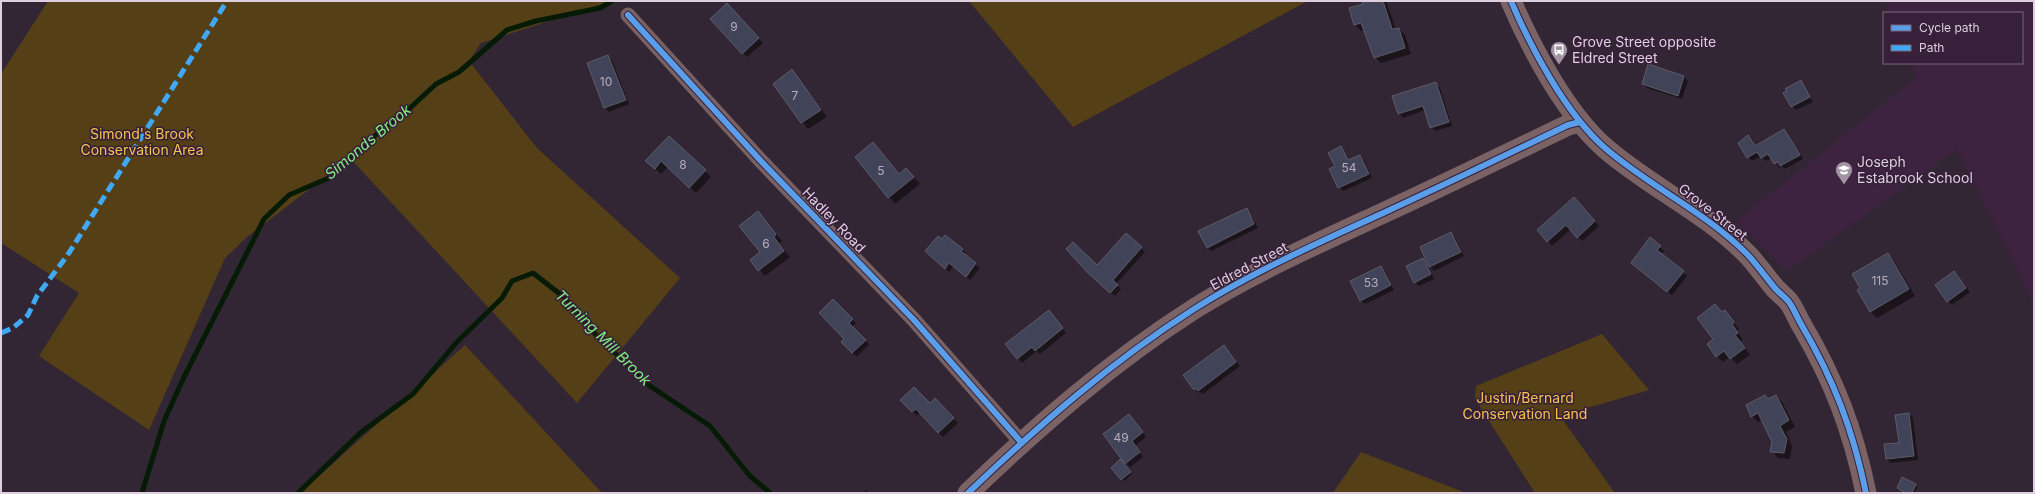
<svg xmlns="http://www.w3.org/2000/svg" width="2035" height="494" viewBox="0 0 2035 494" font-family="Inter,sans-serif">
	<rect width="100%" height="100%" fill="#332634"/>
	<!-- built -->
	<polygon fill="#3d2340" points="1884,1 2034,1 2034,304 1957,149 1787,271 1737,221 1917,77 1911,63 2022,63 2022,13 1889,13"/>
	<!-- green -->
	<g fill="#543f16">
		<polygon points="48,1 612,1 481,43 469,61 537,148 680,278 577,403 350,158 247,237 225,258 149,430 39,356 79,293 1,243 1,74"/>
		<polygon points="969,1 1308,1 1073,127"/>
		<polygon points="1602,334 1649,390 1560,416 1615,493 1535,493 1475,399 1476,386"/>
		<polygon points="465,345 602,493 300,493"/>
		<polygon points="1361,452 1466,493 1333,493"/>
	</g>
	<!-- shadow -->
	<g fill="#0007">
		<polygon points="1363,1 1386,1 1396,30 1399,29 1405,35 1411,54 1381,63 1375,57 1364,30 1361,31 1355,25 1350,9 1364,4"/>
		<polygon points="727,5 763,43 747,57 743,53"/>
		<polygon points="608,56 612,60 629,104 609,112 605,108 588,64"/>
		<polygon points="792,70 827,117 808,129 775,84"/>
		<polygon points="1684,77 1688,81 1682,99 1647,88 1643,84"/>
		<polygon points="1801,82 1813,102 1796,110 1792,106"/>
		<polygon points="1436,84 1440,88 1452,126 1435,131 1431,127 1425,110 1403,118 1399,113"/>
		<polygon points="1784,131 1803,159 1785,169 1782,166 1779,168 1772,158 1766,161 1761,156 1752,161 1748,157 1748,137 1756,147"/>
		<polygon points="669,137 711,177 696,193 668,167 661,174 653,167"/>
		<polygon points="1341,147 1350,161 1360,156 1364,160 1372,178 1343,191 1339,187 1336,167"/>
		<polygon points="856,157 899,175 912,175 920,184 895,204"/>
		<polygon points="1578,203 1599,226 1582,241 1571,229 1552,246 1538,230"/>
		<polygon points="1247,209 1258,228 1211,251 1207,247"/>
		<polygon points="764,219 782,241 779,244 790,257 765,276 751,260 761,252"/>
		<polygon points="1451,233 1455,237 1464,256 1434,271 1428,264 1434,279 1419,286 1415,282 1422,259 1429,266"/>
		<polygon points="942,240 962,249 966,253 964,256 980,268 970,280 954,266 949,272 930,255"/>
		<polygon points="1660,247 1664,251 1661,254 1687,276 1672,295 1636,267"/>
		<polygon points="1141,248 1145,252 1116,284 1121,289 1115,296 1092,276 1097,267"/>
		<polygon points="1888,254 1894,261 1915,296 1877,318 1871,312 1858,290"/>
		<polygon points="1381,267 1385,271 1394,290 1365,304 1360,300"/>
		<polygon points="1954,272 1970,292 1952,305 1948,301"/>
		<polygon points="833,300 856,323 852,327 869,344 857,357 842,342 846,339"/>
		<polygon points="1725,312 1739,329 1737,331 1743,340 1740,341 1750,355 1737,364 1730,357 1723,362 1717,356 1714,340 1722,313"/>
		<polygon points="1053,316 1066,333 1040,354 1037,351 1022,363 1007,344"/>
		<polygon points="1224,346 1240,366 1203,394 1200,392 1199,393 1184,376"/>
		<polygon points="1765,396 1769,400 1776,396 1782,402 1795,427 1786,432 1792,446 1790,459 1778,458 1772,451 1773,441 1762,420 1758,422 1752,416"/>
		<polygon points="935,399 958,423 943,437 920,412 917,416 902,400 930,405"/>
		<polygon points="1909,414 1913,418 1918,460 1891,463 1887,459 1900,443"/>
		<polygon points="1133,419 1146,437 1135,446 1143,457 1130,467 1126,463"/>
		<polygon points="1120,461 1132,474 1124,481 1112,468"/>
		<polygon points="1915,485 1917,487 1914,493 1906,493 1898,488"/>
		<polygon points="866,490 869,493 863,493"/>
	</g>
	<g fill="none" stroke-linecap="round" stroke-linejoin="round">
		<!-- stream -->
		<g stroke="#061b06" stroke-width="5">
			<polyline points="142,493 164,421 184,377 264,219 289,195 331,177 381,130 409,109 436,84 459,72 507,30 536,21 600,8 612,1"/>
			<polyline points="298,493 360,433 413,394 456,343 502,298 512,281 533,273 565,298 596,335 650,386 710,426 750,476 770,493"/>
		</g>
	</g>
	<!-- building -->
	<g fill="#414359" stroke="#5e5b68">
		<polygon points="1362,1 1383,1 1392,29 1399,28 1405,48 1374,58 1361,23 1354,25 1349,8 1363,4"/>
		<polygon points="727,3 759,38 742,54 710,19"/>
		<polygon points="608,55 626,100 604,108 587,63"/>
		<polygon points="1648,64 1684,76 1678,96 1642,84"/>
		<polygon points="792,69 821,110 801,123 773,84"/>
		<polygon points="1801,80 1810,97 1791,107 1783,93 1787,91 1785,89"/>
		<polygon points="1436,82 1449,122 1430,128 1423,106 1398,114 1392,96"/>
		<polygon points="1784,129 1800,155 1780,166 1778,162 1774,164 1768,154 1761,158 1757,152 1747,158 1738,143 1748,135 1755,146"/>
		<polygon points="669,136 706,170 689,188 661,161 655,169 645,161"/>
		<polygon points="873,142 899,174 906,168 914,177 888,198 855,157"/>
		<polygon points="1341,146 1348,160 1360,155 1369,174 1338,188 1329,169 1335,166 1328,153"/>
		<polygon points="1574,197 1595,221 1577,238 1566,225 1547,242 1537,230"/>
		<polygon points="1247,208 1254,224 1207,248 1198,231"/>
		<polygon points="758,211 776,234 774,237 784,251 758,271 750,260 760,252 739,226"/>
		<polygon points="1451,232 1461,252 1429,267 1420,247"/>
		<polygon points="1126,233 1142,247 1113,280 1118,285 1110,293 1087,272 1066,249 1073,242 1097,265"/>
		<polygon points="945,235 963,249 961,251 976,263 966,277 949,263 945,269 925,251 938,236 942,239"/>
		<polygon points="1650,237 1661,246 1657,250 1684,271 1667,292 1631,263"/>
		<polygon points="1888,253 1909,289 1870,312 1857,290 1860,288 1852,274"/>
		<polygon points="1423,258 1431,274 1414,283 1406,266"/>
		<polygon points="1381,266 1391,285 1360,301 1350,281"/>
		<polygon points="1954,271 1966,288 1947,302 1935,285"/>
		<polygon points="833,299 853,319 849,323 866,340 852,353 841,342 844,339 819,313"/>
		<polygon points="1715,304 1722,312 1725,310 1734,322 1732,324 1738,333 1735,335 1745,348 1730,359 1724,351 1716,357 1707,344 1713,339 1697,318"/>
		<polygon points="1049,310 1063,328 1035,351 1032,347 1017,359 1005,344"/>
		<polygon points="1224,345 1236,362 1198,391 1196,388 1194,390 1183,375"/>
		<polygon points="914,387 930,403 935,398 954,418 938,433 916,409 912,412 900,400"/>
		<polygon points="1765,395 1768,399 1776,395 1789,420 1780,426 1787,439 1784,453 1770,452 1772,442 1758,413 1751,417 1746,405"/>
		<polygon points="1909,413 1914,456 1886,459 1884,444 1899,443 1895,415"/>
		<polygon points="1129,414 1143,432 1132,441 1140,452 1125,464 1103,434"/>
		<polygon points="1120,459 1131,472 1121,480 1111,468"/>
		<polygon points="1902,477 1916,484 1912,493 1906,493 1897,488"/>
	</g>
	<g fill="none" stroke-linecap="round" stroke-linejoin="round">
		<!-- street -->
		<polyline stroke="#786162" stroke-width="15" points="628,15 760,160 914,320 1021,442"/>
		<!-- secondary -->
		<g stroke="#7b6265" stroke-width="21">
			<path d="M 1511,1 C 1531,48 1566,114 1605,148 C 1650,187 1706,212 1748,255 C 1757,265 1765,276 1774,287 C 1778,292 1785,297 1789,302 C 1794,309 1797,317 1801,324 C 1834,380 1853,430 1866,493"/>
			<path d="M 968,493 C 1039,425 1111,362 1194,309 C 1253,272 1318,243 1381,214 C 1444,185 1506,155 1568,125 L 1580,122"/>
		</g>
		<!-- quiet -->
		<polyline stroke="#3fa9f5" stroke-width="5" stroke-dasharray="10 5" stroke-linecap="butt" points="1,333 13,328 28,315 37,296 67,256 227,1"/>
		<defs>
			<g id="cycleway">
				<path d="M 1511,1 C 1531,48 1566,114 1605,148 C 1650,187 1706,212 1748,255 C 1757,265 1765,276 1774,287 C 1778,292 1785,297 1789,302 C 1794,309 1797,317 1801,324 C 1834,380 1853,430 1866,493"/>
				<polyline points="628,15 760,160 914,320 1021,442"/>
				<path d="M 968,493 C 1039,425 1111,362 1194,309 C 1253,272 1318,243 1381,214 C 1444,185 1506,155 1568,125 L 1580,122"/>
			</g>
		</defs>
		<!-- cycleway casing -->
		<use href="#cycleway" stroke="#37203a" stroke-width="8"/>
		<!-- cycleway -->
		<use href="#cycleway" stroke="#5a9eea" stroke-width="6"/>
	</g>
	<!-- icons -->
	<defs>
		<symbol id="bus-pin" viewBox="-11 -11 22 30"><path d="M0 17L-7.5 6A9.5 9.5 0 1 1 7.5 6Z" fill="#a294a3" stroke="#37203a"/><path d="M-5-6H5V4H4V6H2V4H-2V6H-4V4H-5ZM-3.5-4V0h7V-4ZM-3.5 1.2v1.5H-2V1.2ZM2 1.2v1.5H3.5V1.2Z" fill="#fff"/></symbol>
		<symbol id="school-pin" viewBox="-11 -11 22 30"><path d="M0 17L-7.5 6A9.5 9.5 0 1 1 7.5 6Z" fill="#a294a3" stroke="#37203a"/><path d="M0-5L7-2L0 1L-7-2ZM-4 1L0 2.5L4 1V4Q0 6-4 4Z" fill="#fff"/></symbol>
	</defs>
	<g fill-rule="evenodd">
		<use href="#bus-pin" x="1549" y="40" width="20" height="27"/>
		<use href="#school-pin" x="1834" y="160" width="20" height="27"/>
	</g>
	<g text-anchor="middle" stroke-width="3" stroke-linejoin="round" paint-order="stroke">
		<!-- number labels -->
		<g font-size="12" fill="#b7acbe">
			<text x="734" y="31">9</text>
			<text x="606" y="86">10</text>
			<text x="795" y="100">7</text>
			<text x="683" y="169">8</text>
			<text x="1349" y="172">54</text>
			<text x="881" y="175">5</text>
			<text x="766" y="248">6</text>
			<text x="1880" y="285">115</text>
			<text x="1371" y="287">53</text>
			<text x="1121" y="442">49</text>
		</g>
		<!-- poi labels -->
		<g font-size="14" fill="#decfdf" stroke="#37203a" text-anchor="start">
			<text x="1572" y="47">Grove Street opposite<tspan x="1572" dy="16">Eldred Street</tspan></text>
			<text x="1857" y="167">Joseph<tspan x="1857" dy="16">Estabrook School</tspan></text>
		</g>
		<!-- park labels -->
		<g font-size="14" fill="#f7c24f" stroke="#37203a">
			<text x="142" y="139">Simond's Brook<tspan x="142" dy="16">Conservation Area</tspan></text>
			<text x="1525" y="403">Justin/Bernard<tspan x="1525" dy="16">Conservation Land</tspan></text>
		</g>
		<!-- street labels -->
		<g font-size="14" fill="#decfdf" stroke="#37203a">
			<text transform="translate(1713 212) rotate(38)" y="5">Grove Street</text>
			<text transform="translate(834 220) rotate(46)" y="5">Hadley Road</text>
			<text transform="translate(1249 266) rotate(-28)" y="5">Eldred Street</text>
		</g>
		<!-- water labels -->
		<g font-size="15" font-style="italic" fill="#81ed80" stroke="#37203a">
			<text transform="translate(368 142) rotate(-40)" y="5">Simonds Brook</text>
			<text transform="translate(603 338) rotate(45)" y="5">Turning Mill Brook</text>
		</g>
	</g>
	<!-- border -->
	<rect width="2035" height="494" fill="none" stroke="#decfdf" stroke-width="4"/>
	<!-- legend -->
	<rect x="1883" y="12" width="140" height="52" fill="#37203a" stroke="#7a667c"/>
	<rect x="1891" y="25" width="20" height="6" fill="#5a9eea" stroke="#7a667c"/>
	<text x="1919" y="32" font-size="12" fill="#decfdf">Cycle path</text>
	<rect x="1891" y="45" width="20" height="6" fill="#3fa9f5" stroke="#7a667c"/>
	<text x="1919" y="52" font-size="12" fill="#decfdf">Path</text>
</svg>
